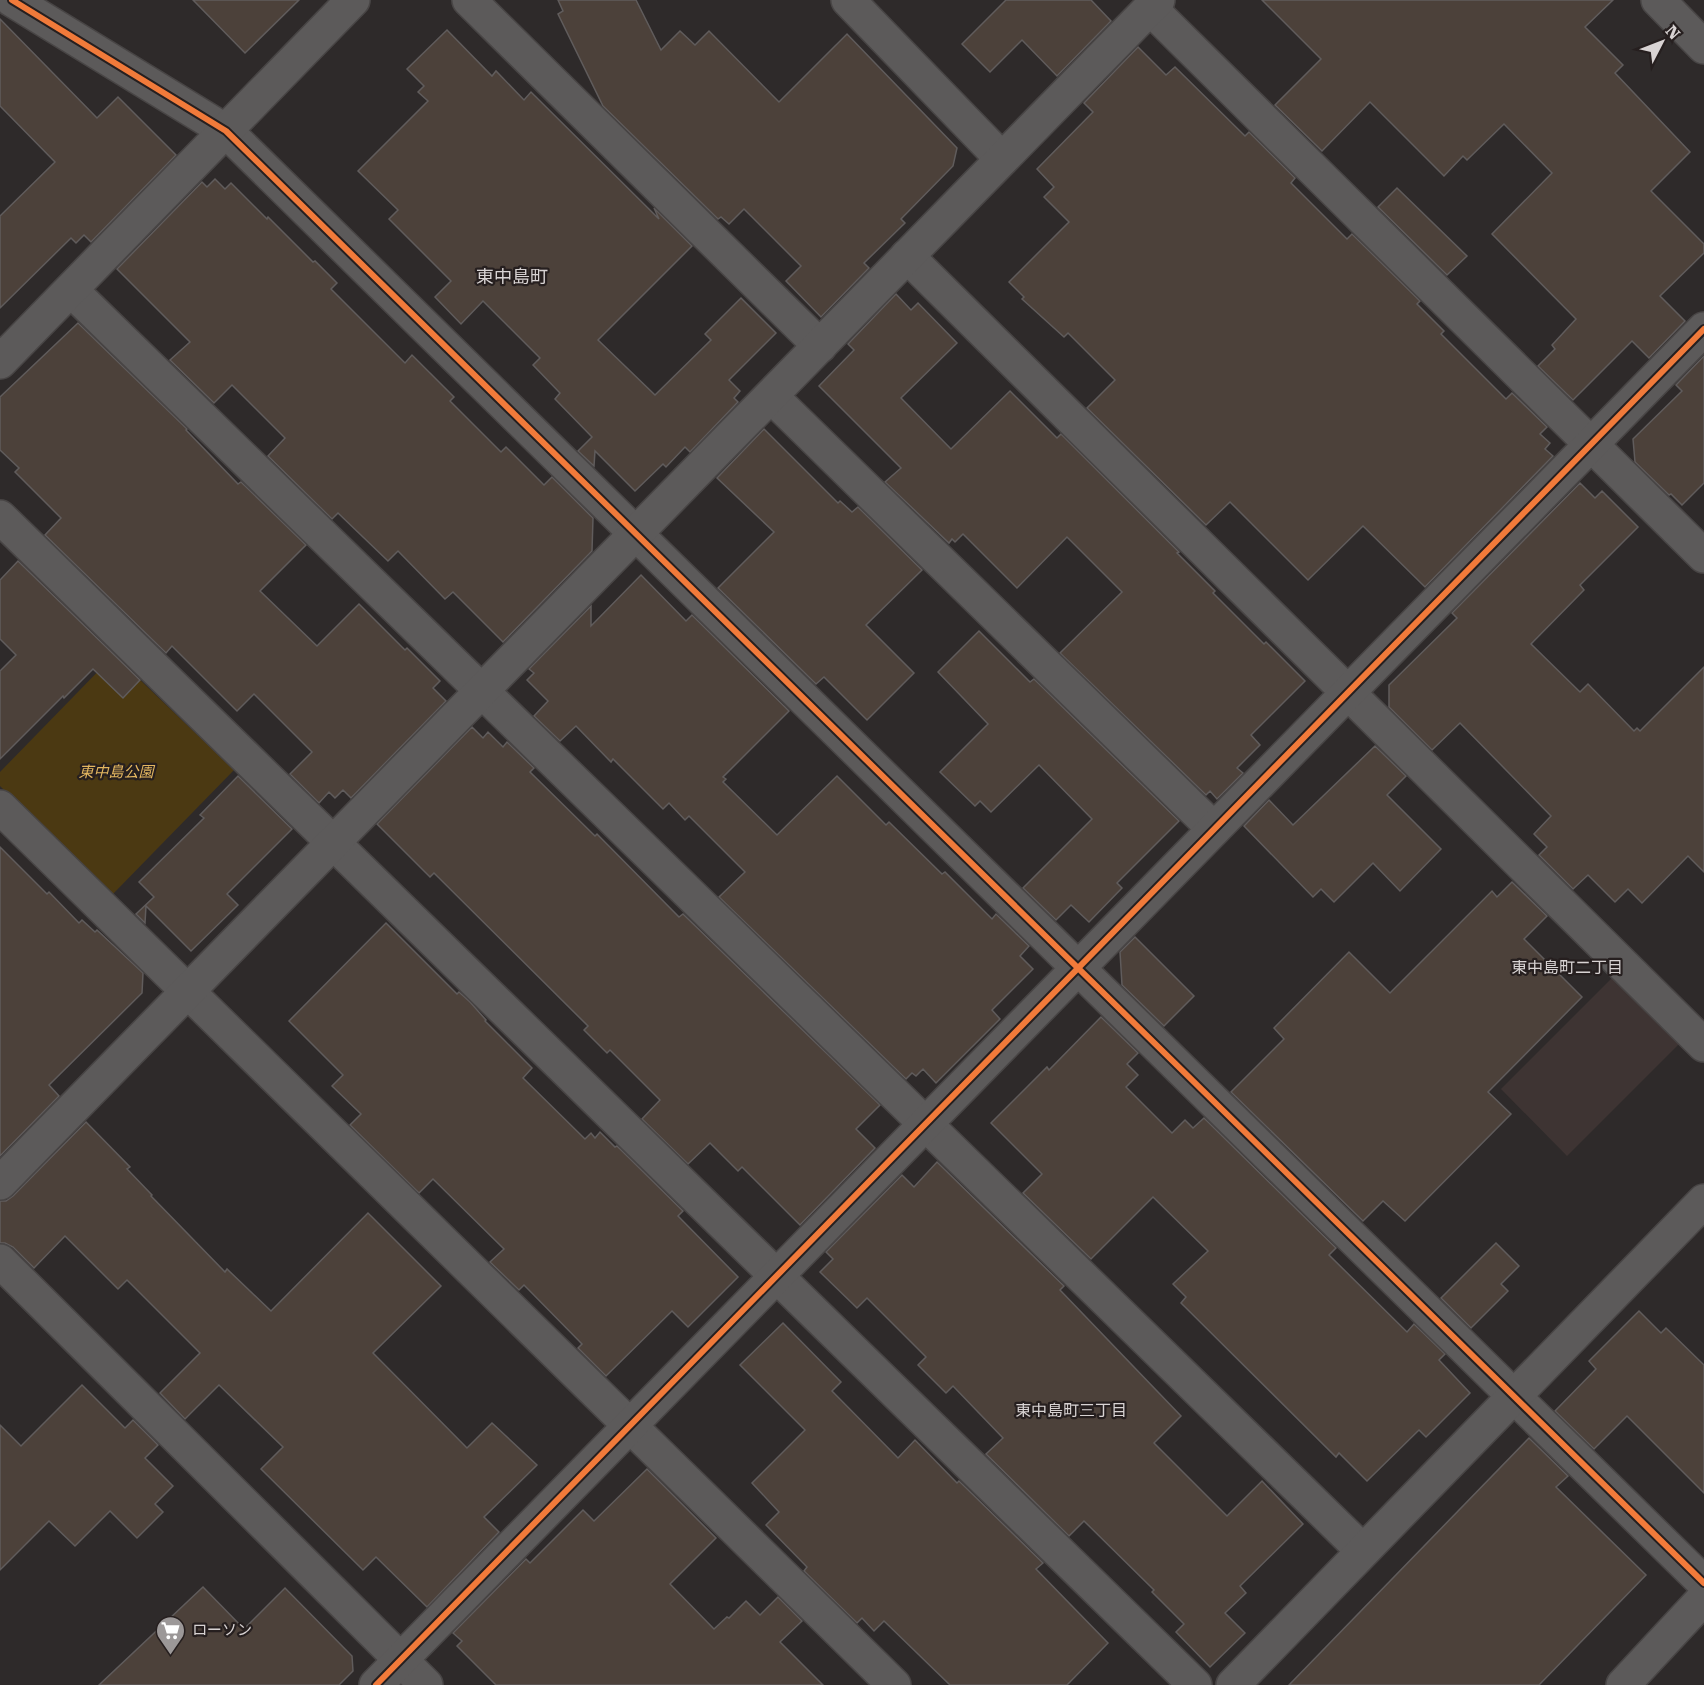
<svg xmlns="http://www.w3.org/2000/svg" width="1704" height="1685" viewBox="0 0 1704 1685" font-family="'Roboto Serif','Noto Sans JP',serif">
	<rect width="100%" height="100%" fill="#2e2a2a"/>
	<!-- built -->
	<polygon fill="#3e3433" points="1614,976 1681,1042 1567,1156 1501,1089"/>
	<!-- green -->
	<polygon fill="#4b3912" points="114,655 234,770 112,895 0,786 0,772"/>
	<!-- building -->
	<g fill="#4c413a" stroke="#605c5c" stroke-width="1.5">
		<polygon points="193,0 299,0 245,53"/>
		<polygon points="558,0 636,0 661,50 680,31 695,45 709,31 779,102 847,34 957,148 953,166 901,219 905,223 864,263 869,268 821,317 786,281 801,266 744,209 729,224 721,217 718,219 603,106 558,14 563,11"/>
		<polygon points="1006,0 1091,0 1111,21 1057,76 1022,40 990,72 962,44"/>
		<polygon points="1262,0 1613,0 1585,27 1623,65 1615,73 1690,152 1651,191 1704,244 1704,253 1660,296 1685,321 1649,358 1632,341 1573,400 1538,366 1555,349 1552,345 1576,319 1492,234 1552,173 1504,124 1467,160 1463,156 1444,176 1370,102 1322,151 1275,105 1321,59"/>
		<polygon points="0,19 97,118 118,97 176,155 91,242 84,235 76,243 71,238 0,308 0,216 55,162 0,106"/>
		<polygon points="447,30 492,76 496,71 524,100 531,92 659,219 654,208 692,246 598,340 655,395 711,340 705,334 741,298 776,333 729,380 740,391 734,398 738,402 690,452 685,447 666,467 663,464 635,491 595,451 594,466 578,451 592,437 555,399 560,393 533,365 540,358 483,301 461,324 435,297 451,281 389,219 398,210 358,171 428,101 418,92 424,86 407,69"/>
		<polygon points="1138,47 1166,75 1175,67 1245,136 1249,132 1295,178 1291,183 1347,239 1352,234 1420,301 1417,304 1444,331 1441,334 1506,399 1512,393 1547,427 1540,434 1550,443 1545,449 1553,456 1425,587 1363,526 1308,580 1230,502 1206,525 1087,408 1115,380 1068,333 1064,337 1022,299 1024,297 1009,282 1069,222 1044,197 1054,187 1037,169 1093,112 1084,103"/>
		<polygon points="215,179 225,189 231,183 267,219 268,217 313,262 315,261 337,283 331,289 405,363 412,355 454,397 450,401 501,452 506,447 544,485 552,477 593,518 592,551 503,642 453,592 445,599 398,551 388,561 338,513 332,519 268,456 285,438 232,385 214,403 170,360 190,342 117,269 202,182 207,187"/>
		<polygon points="1397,188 1467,256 1447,275 1378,207"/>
		<polygon points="896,294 911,310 918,303 957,343 901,398 951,449 1010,391 1057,438 1061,434 1179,552 1177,553 1215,591 1213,593 1264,644 1266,642 1305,681 1251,735 1260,745 1237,768 1243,773 1217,799 1210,791 1206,795 1060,653 1122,592 1067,537 1017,588 963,534 955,542 952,539 949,543 885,482 901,468 819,386 854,350 848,344"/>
		<polygon points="78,323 187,429 186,430 238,484 241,482 306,545 260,591 317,646 359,604 405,650 407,648 440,681 433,688 446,701 351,798 343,790 335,798 329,792 319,803 290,774 312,752 254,694 237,711 172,646 166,653 45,535 61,518 15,472 19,468 0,450 0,397"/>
		<polygon points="1704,356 1704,483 1682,505 1671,494 1669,495 1635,462 1633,439 1682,391 1676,385"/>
		<polygon points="764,429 838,503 840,501 852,512 858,507 922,570 866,625 914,673 867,720 824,677 816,684 718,588 774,532 717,478"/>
		<polygon points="1580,483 1595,498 1602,491 1638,527 1580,585 1584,590 1531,644 1580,692 1588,684 1634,731 1637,728 1640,731 1704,667 1704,872 1688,856 1642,903 1628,889 1615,902 1588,875 1573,889 1539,855 1547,847 1534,834 1551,816 1460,723 1432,750 1389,707 1389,685 1457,618 1452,613"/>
		<polygon points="18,561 140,680 123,698 93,669 64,698 63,696 0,759 0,671 16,655 0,639 0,580"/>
		<polygon points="641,575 686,621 692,615 789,711 723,777 726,779 723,782 777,835 837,776 886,825 889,822 942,874 945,872 992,919 996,914 1029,946 1020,956 1033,969 992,1010 1000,1019 936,1083 923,1069 916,1076 912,1073 906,1079 719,897 745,872 689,816 685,820 669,803 663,809 613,759 611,762 576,726 560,741 534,716 548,701 527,680 534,673 529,669 591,606 591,626"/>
		<polygon points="979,631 1030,682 1034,679 1179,821 1117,883 1122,888 1089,922 1071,905 1056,920 1023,888 1092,819 1039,765 991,812 980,801 975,806 940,772 988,724 938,672"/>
		<polygon points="472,727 483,738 488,732 503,747 507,742 534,768 530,772 595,836 597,834 679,917 683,914 880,1105 856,1129 875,1148 800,1225 742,1167 738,1171 710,1143 688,1164 642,1119 660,1100 610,1050 607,1053 584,1030 588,1026 434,873 430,877 377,824"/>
		<polygon points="1375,746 1406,776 1387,795 1441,849 1400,891 1373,863 1334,902 1321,889 1313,897 1244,826 1269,800 1293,825"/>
		<polygon points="238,776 292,829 227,894 238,905 191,951 146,906 145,923 136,914 154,897 139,882 204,818 200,815"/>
		<polygon points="0,847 47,894 49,892 79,923 82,920 95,932 97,930 143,973 142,993 49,1085 59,1096 0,1156"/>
		<polygon points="1512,882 1547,916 1524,939 1582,997 1488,1092 1511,1114 1405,1221 1383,1201 1363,1221 1231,1092 1284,1039 1274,1028 1349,952 1390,993 1492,891 1497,897"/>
		<polygon points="386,923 457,994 459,992 470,1002 486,1020 485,1021 532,1068 523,1078 585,1139 591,1133 595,1138 600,1132 615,1147 617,1146 683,1211 678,1216 738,1277 688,1327 672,1311 606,1376 578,1348 582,1344 524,1285 519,1290 490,1262 504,1249 433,1179 419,1193 350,1125 361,1114 332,1086 343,1075 289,1021"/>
		<polygon points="1135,937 1194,996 1164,1026 1122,985 1120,952"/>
		<polygon points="1101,1017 1138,1053 1127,1064 1138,1075 1126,1087 1172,1133 1185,1120 1193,1128 1204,1118 1336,1248 1329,1255 1407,1332 1414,1324 1445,1354 1439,1360 1470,1393 1426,1437 1419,1430 1367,1481 1339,1453 1336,1457 1181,1303 1186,1297 1173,1284 1208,1251 1153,1197 1091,1259 1023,1193 1042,1174 991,1123 1047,1067 1049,1070"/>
		<polygon points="86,1122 130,1167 127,1169 152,1195 151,1196 225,1272 227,1269 271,1311 368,1213 441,1286 373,1353 467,1448 492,1423 537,1465 484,1517 499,1532 427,1607 376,1557 363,1570 261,1469 283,1447 219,1385 185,1419 160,1393 200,1353 127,1280 118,1289 65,1236 34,1268 13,1247 5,1243 0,1243 0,1201 6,1201 13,1196"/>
		<polygon points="937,1162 1064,1286 1060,1290 1181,1416 1154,1443 1227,1516 1262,1481 1303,1524 1240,1586 1246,1593 1225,1613 1245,1633 1210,1667 1176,1632 1184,1624 1152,1592 1154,1590 1084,1521 1069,1536 986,1454 1003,1438 953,1386 946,1393 918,1365 926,1357 867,1298 857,1308 820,1272 833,1259 826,1252 902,1175 914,1187"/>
		<polygon points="1496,1243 1519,1266 1501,1284 1508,1291 1471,1328 1441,1298"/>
		<polygon points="1639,1311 1661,1333 1666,1328 1704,1365 1704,1493 1627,1416 1594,1449 1555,1411 1596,1369 1589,1361"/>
		<polygon points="783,1323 841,1382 832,1391 898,1458 915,1440 957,1483 959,1481 1043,1563 1036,1569 1108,1643 1067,1685 950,1685 884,1621 874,1631 862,1618 857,1623 804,1571 807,1567 766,1525 779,1512 752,1483 805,1430 740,1365"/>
		<polygon points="82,1385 125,1428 133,1420 158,1445 145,1458 173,1486 155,1504 163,1512 137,1538 110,1511 75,1546 49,1521 0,1570 0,1425 21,1446"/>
		<polygon points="1529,1438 1568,1476 1556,1487 1646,1575 1539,1685 1289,1685"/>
		<polygon points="647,1469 716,1538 670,1584 714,1629 727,1617 729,1618 746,1601 760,1615 778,1597 802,1621 780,1642 823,1685 496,1685 457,1646 462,1641 453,1633 526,1559 530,1563 583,1510 594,1521"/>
		<polygon points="203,1587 244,1629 285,1588 352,1656 353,1671 339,1685 99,1685"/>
	</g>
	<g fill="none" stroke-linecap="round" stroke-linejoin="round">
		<defs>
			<g id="minor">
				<polyline points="12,0 226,131 1704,1583"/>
				<polyline points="469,0 820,346"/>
				<polyline points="848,0 1002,159"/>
				<polyline points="1658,0 1704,47"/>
				<polyline points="1150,8 1704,556"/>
				<polyline points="907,256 1704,1045"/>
				<polyline points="71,290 1363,1551"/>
				<polyline points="0,362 353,0"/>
				<polyline points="771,396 1214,829"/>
				<polyline points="0,517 1195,1685"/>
				<polyline points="0,807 894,1685"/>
				<polyline points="0,1183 1158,0"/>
				<polyline points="0,1261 426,1685"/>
				<polyline points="376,1685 1704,329"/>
				<polyline points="1233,1685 1704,1201"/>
				<polyline points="1623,1685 1704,1598"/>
			</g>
		</defs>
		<!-- minor casing -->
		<use href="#minor" stroke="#484545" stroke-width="36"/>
		<!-- minor -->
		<use href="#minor" stroke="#5c5a5a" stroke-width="33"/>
		<defs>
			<g id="cycleway">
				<polyline points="12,0 226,131 1704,1583"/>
				<polyline points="376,1685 1704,329"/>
			</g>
		</defs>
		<!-- cycleway casing -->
		<use href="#cycleway" stroke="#261f1f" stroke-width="10"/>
		<!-- cycleway -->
		<use href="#cycleway" stroke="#f17a3a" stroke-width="6"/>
	</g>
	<!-- icons -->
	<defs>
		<symbol id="supermarket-pin" viewBox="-11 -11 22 30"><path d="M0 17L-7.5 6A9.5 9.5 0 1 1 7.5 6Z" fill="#9c9898" stroke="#261f1f"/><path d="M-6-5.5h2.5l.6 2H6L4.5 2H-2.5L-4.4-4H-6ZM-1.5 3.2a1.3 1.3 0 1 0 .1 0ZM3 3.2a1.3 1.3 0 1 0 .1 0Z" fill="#fff"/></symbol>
	</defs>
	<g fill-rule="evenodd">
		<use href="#supermarket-pin" x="154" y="1614" width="33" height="45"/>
	</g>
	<g text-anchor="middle" stroke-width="4.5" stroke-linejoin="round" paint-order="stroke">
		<!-- park labels -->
		<g font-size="15" font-style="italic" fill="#e4b760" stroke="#261f1f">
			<text x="116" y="777">東中島公園</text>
		</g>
		<!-- poi labels -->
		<g font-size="15" fill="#d8d3d3" stroke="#261f1f" text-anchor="start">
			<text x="192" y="1635">ローソン</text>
		</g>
		<!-- neighbourhood labels -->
		<g font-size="16" fill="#d8d3d3" stroke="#261f1f">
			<text x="1567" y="973">東中島町二丁目</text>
			<text x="1071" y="1416">東中島町三丁目</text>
		</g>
		<!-- quarter labels -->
		<g font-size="18" fill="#d8d3d3" stroke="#261f1f">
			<text x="512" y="283">東中島町</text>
		</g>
	</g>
	<!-- north arrow -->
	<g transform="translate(1662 42) rotate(48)" stroke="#261f1f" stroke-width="4.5" paint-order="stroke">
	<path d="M0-4.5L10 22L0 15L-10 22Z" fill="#d8d3d3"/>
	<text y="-9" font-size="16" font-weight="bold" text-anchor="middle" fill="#d8d3d3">N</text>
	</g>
</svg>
